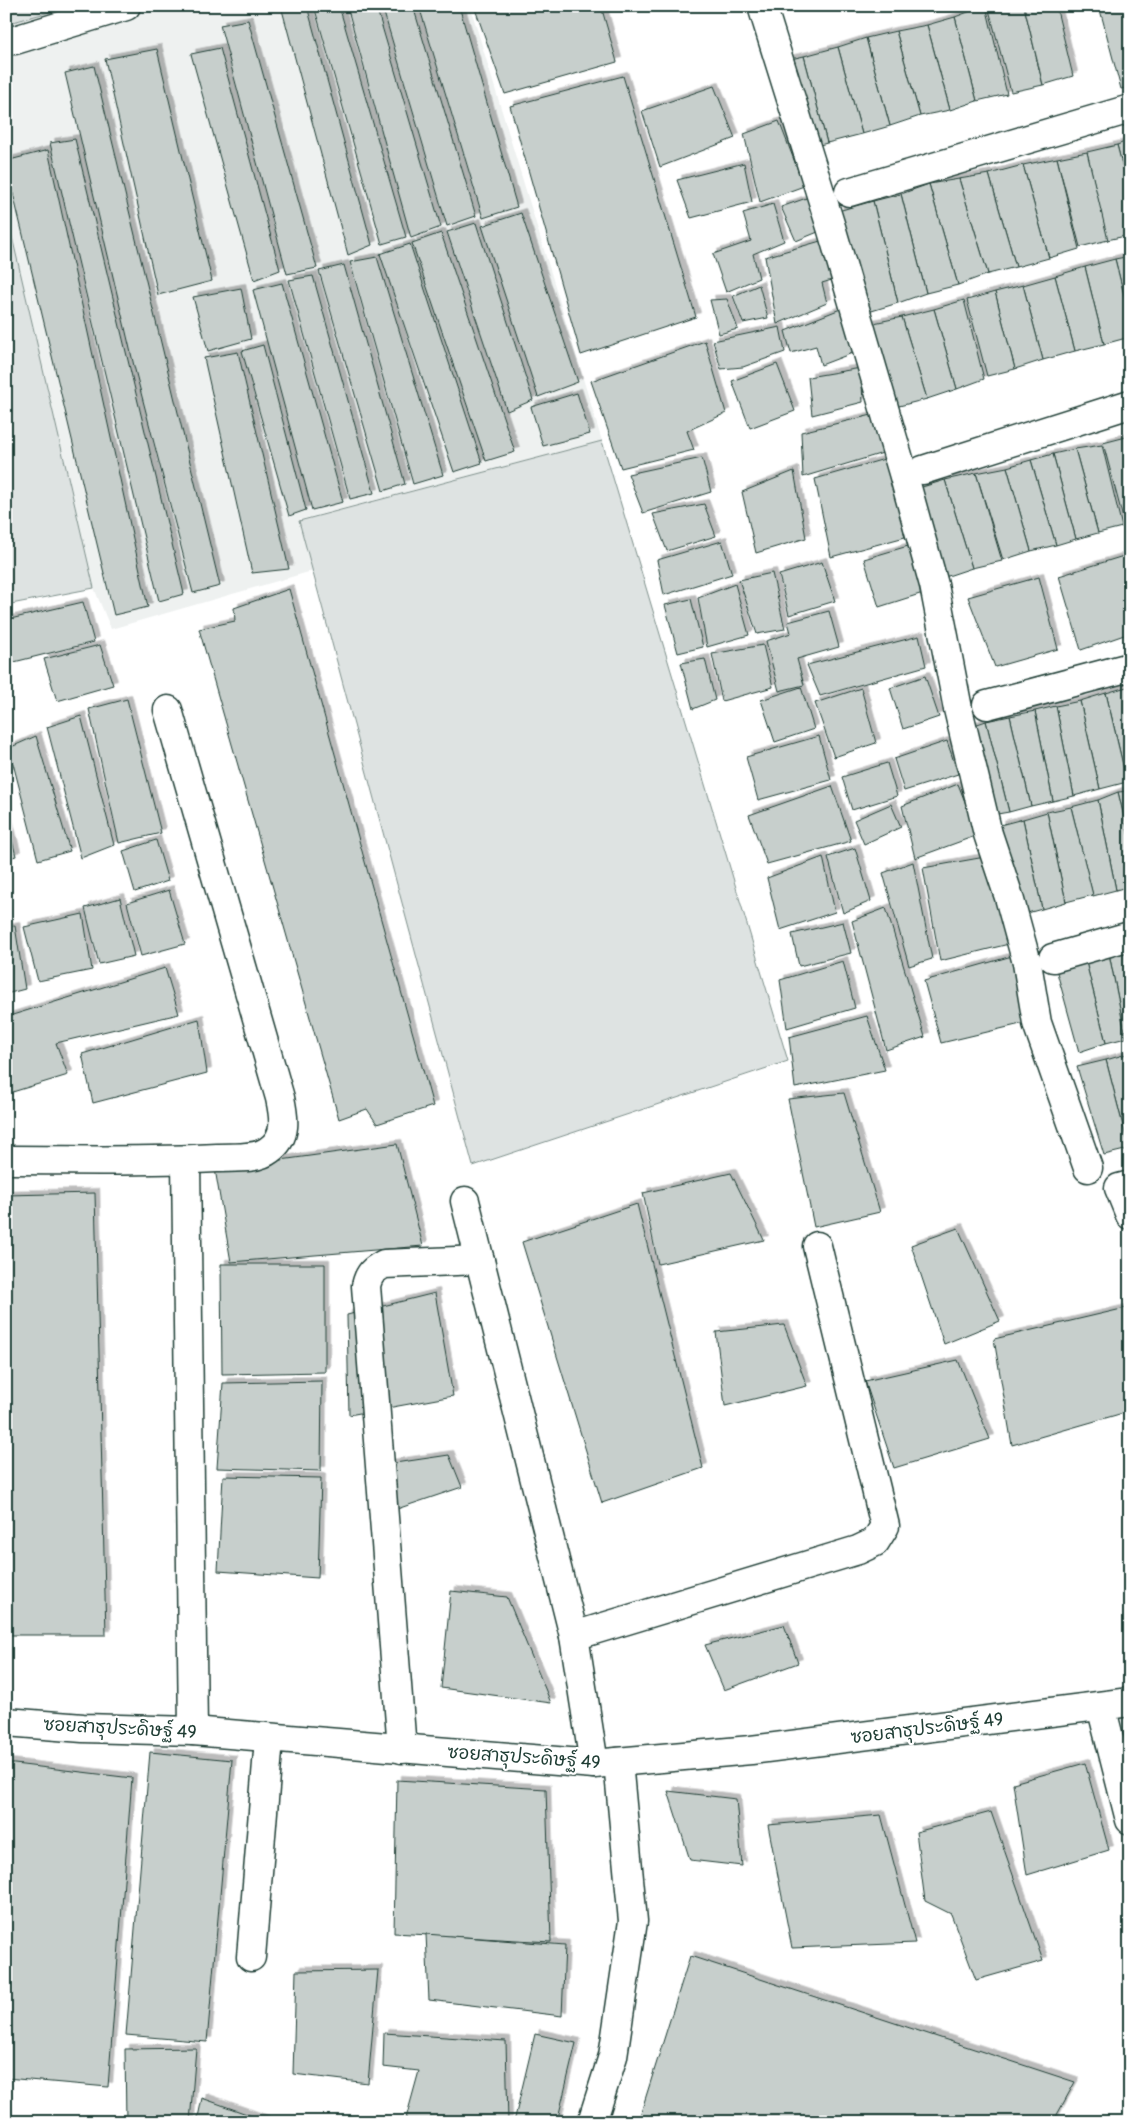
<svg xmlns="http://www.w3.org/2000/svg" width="1136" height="2128" viewBox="0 0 1136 2128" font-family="Pangolin,'Playpen Sans Thai',sans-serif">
	<defs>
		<filter id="shadow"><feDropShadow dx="4.5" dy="-4.5" stdDeviation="0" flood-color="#0004"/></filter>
	</defs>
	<rect width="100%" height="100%" fill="#fff"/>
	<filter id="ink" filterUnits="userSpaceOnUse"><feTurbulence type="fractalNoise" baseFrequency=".02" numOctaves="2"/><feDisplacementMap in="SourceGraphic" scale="10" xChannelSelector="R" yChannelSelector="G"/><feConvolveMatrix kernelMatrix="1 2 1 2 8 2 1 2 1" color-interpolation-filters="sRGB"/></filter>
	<g filter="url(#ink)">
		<!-- built -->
		<polygon fill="#eef1f0" points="71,6 470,6 602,441 299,520 312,571 111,629 94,588 6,211 6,24"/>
		<!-- green -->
		<g fill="#dee3e2" stroke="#7e908b">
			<polygon points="6,6 71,6 6,24"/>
			<polygon points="6,211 94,588 6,605"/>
			<polygon points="602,441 788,1061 473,1166 299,521"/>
		</g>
		<!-- building -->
		<g fill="#c7cfcc" stroke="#1f3d34" filter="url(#shadow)">
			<polygon points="281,6 307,6 372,245 348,255"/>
			<polygon points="314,6 339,6 406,237 382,244"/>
			<polygon points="347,6 376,6 441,227 411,238"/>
			<polygon points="382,6 413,6 476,216 447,226"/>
			<polygon points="419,6 459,6 517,207 483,218"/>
			<polygon points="474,6 601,6 617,62 505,94"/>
			<polygon points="984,6 986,6 1007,94 977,101 955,17"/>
			<polygon points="988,6 1024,6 1043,85 1011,92"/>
			<polygon points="1024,6 1056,6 1073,76 1043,85"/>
			<polygon points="1099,6 1129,6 1130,87 1121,89"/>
			<polygon points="955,17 977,101 950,110 927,25"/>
			<polygon points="248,20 317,268 287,274 220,25"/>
			<polygon points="927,25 950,110 920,116 896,31"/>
			<polygon points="896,31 920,116 890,126 866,38"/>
			<polygon points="866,38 890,126 862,134 838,47"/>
			<polygon points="838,47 862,134 827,143 804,56"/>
			<polygon points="220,48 280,270 254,280 191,54"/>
			<polygon points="157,49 212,281 158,295 105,59"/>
			<polygon points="804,56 827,143 809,148 782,61"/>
			<polygon points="94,66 220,586 193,593 134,366 65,73"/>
			<polygon points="623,76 696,317 581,355 510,106"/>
			<polygon points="714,86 735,138 660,167 642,111"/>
			<polygon points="779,121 804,186 760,202 744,134"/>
			<polygon points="75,139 184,594 159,601 50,143"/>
			<polygon points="1130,140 1130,195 1117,145"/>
			<polygon points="1117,145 1130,195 1130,235 1107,240 1087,152"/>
			<polygon points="48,150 148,607 114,615 6,164 6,161"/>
			<polygon points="1087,152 1108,240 1080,247 1057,158"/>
			<polygon points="1057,158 1079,249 1049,258 1023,165"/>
			<polygon points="744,163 752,202 691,218 677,180"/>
			<polygon points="1023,165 1049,258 1016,267 989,174"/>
			<polygon points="989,174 1016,267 988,274 959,179"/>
			<polygon points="959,179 988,274 958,285 929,184"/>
			<polygon points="929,184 958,285 926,293 901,194"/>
			<polygon points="901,194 926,293 898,303 873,201"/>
			<polygon points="812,196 818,232 796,241 781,207"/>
			<polygon points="873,201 898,303 865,313 838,211"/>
			<polygon points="773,204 784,241 753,254 759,278 726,292 713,254 751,241 743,213"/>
			<polygon points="521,213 578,382 538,397 482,226"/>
			<polygon points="476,223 533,400 507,411 447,232"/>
			<polygon points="441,233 515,452 486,461 412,243"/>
			<polygon points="824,240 835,279 822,283 827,303 777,324 765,257"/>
			<polygon points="410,244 482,463 454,472 380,254"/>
			<polygon points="1130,256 1130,319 1115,259"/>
			<polygon points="377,257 443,475 413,484 350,262"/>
			<polygon points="1115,259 1130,319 1130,337 1104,344 1085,267"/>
			<polygon points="344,265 405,484 383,491 319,271"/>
			<polygon points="1085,267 1104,344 1075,351 1055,276"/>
			<polygon points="313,276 374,493 350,499 289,280"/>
			<polygon points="1055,276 1075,351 1043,360 1023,285"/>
			<polygon points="282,283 343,502 312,510 253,290"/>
			<polygon points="759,285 768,318 743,323 733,296"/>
			<polygon points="1023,285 1043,360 1015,369 995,292"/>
			<polygon points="241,288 251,339 208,351 193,297"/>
			<polygon points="995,292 1015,369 987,376 967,300"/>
			<polygon points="727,299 738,329 719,334 710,300"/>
			<polygon points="964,300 984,379 957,389 934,309"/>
			<polygon points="843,308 855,352 821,365 816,346 791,353 785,331"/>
			<polygon points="934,309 957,389 927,399 902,317"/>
			<polygon points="902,317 927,399 895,407 869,324"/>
			<polygon points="780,327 785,352 743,367 721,369 713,341"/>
			<polygon points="705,341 726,413 687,431 694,450 621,468 591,381"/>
			<polygon points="263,345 306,510 289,516 242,351"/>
			<polygon points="238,352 289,569 252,573 204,358"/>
			<polygon points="777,364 795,411 750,428 732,381"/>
			<polygon points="861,368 863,402 812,415 808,377"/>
			<polygon points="577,393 590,434 543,446 531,407"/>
			<polygon points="872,415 883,453 803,477 801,432"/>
			<polygon points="1130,436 1130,525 1125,526 1103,443"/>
			<polygon points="1102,445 1122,527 1098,533 1075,449"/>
			<polygon points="1075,449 1098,533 1076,539 1053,454"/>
			<polygon points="1053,454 1076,539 1056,545 1031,460"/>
			<polygon points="702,458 711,492 643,513 628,474"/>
			<polygon points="888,458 905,537 831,557 815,479"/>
			<polygon points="1031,460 1056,545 1031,551 1007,467"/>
			<polygon points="1007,467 1031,551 1003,560 976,473"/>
			<polygon points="794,471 806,538 756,553 742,492"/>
			<polygon points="976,473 1002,561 972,568 945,480"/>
			<polygon points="945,480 972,568 945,577 919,488"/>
			<polygon points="704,504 716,536 667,551 653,514"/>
			<polygon points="722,541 732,574 664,595 657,560"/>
			<polygon points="908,546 923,593 879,607 864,559"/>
			<polygon points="1130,554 1130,633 1081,650 1059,576"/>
			<polygon points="822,562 835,601 789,615 779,575"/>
			<polygon points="772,573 785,629 757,634 739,580"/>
			<polygon points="1039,577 1058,649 995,667 968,597"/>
			<polygon points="735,584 749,635 707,647 698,598"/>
			<polygon points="289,589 433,1106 377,1124 367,1109 339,1119 199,629 235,621 234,608"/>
			<polygon points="691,599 703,647 678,653 665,605"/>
			<polygon points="83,602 94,642 6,664 6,620"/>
			<polygon points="829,611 839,647 797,659 804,685 779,691 766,641 791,633 788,622"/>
			<polygon points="919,636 926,666 820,696 807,665"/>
			<polygon points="100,645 113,685 57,701 44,659"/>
			<polygon points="763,645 773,687 722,701 712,654"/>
			<polygon points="705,659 715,700 693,709 681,663"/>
			<polygon points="925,676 939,717 903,729 890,688"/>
			<polygon points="1130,686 1130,781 1127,782 1106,693"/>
			<polygon points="801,687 814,729 775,742 761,700"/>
			<polygon points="861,688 876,743 834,757 815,703"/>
			<polygon points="1106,693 1127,782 1100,789 1080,701"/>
			<polygon points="127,699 161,833 119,843 89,709"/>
			<polygon points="1080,701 1100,789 1074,796 1056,706"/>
			<polygon points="1056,706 1074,796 1053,801 1035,711"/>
			<polygon points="1035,711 1053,801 1031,806 1010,716"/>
			<polygon points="81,716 114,845 81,858 47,727"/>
			<polygon points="1010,716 1031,806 1009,812 986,721"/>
			<polygon points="986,721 1009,812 986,816 966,728"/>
			<polygon points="36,736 70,851 38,860 9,748"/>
			<polygon points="819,736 831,780 758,800 746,757"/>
			<polygon points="947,741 958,774 904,791 894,759"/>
			<polygon points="887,763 897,796 852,810 842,777"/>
			<polygon points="958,784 978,835 915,858 902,806"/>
			<polygon points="832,786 851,841 767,864 749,815"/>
			<polygon points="1130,791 1130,842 1118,792"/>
			<polygon points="1118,792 1130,842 1130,886 1116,890 1098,800"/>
			<polygon points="1098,800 1116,890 1093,896 1071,807"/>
			<polygon points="891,804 901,827 864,844 854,820"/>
			<polygon points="1071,807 1093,895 1066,902 1047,812"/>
			<polygon points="1047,812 1066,902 1042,909 1023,819"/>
			<polygon points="6,816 16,856 6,859"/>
			<polygon points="1023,819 1042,909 1020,915 1000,825"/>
			<polygon points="156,840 168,881 135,892 123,851"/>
			<polygon points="855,848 871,901 843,913 828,857"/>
			<polygon points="823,857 835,912 780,930 767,878"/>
			<polygon points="985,857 1009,944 940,961 923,868"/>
			<polygon points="913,862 932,959 909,966 883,873"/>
			<polygon points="169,890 185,944 141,956 127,903"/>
			<polygon points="120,898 134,956 99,964 85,908"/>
			<polygon points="886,908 925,1037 886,1050 852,921"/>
			<polygon points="83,914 92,970 38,981 24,927"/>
			<polygon points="843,922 851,953 799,966 792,934"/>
			<polygon points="15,926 25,989 6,994 6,928"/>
			<polygon points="1130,943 1130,1037 1126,1038 1108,949"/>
			<polygon points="1108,949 1126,1038 1106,1043 1084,954"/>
			<polygon points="1084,954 1106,1043 1079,1052 1053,958"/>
			<polygon points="1012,956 1025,1023 941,1043 924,981"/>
			<polygon points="843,961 855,1008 787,1028 780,980"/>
			<polygon points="165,968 179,1014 56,1043 68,1075 6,1094 6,1017"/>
			<polygon points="867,1016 885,1070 795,1088 789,1037"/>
			<polygon points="199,1019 207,1073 93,1103 82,1054"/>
			<polygon points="1130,1053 1130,1148 1129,1149 1106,1060"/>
			<polygon points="1106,1060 1129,1149 1104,1155 1077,1067"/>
			<polygon points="844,1093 880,1212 814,1227 788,1099"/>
			<polygon points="397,1144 423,1246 231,1262 215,1169"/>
			<polygon points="731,1173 764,1240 658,1264 643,1193"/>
			<polygon points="95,1193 106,1635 7,1635 6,1195"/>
			<polygon points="637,1204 703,1468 602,1503 522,1242"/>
			<polygon points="958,1228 1000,1321 944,1344 911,1245"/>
			<polygon points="221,1264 325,1264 325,1372 222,1374"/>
			<polygon points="435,1293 453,1396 349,1415 347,1315"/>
			<polygon points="1130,1307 1130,1411 1012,1445 994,1339"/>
			<polygon points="784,1325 807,1386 725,1406 716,1332"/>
			<polygon points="958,1360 990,1439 894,1468 865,1381"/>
			<polygon points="322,1381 321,1471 217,1468 223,1383"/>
			<polygon points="449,1455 462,1487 397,1509 388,1464"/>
			<polygon points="223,1476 321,1478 318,1578 218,1571"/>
			<polygon points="451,1591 507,1597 551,1703 441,1688"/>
			<polygon points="784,1625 798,1663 724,1690 705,1645"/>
			<polygon points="150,1752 232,1760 207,2042 126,2035"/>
			<polygon points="6,1763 132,1778 108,2087 6,2078"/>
			<polygon points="1085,1763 1109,1850 1027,1875 1013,1783"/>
			<polygon points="397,1780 546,1789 551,1942 394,1933"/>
			<polygon points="668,1791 736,1799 742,1866 690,1860"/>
			<polygon points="991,1812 1043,1961 976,1980 951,1914 925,1901 916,1832"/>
			<polygon points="881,1815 915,1943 792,1948 768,1825"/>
			<polygon points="426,1934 565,1945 562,2016 429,2000"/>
			<polygon points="690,1956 1075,2082 1053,2122 638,2122"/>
			<polygon points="378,1970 368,2083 293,2074 296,1971"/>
			<polygon points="384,2033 506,2041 508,2122 405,2122 419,2071 383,2067"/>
			<polygon points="535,2034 576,2043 557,2122 514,2122"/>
			<polygon points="196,2048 190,2122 126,2122 125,2049"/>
			<polygon points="202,2098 269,2122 197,2122"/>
		</g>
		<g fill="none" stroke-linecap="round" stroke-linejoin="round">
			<defs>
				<g id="minor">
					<polyline points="762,6 831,227 903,473 934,585 958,709 988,834 1009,897 1027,963 1037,1023 1088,1168"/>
					<polyline points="15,40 126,6"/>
					<polyline points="849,192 1130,109"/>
					<polyline points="923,470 1130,404"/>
					<polyline points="987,705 1130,667"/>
					<polyline points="1053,958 1130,936"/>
					<path d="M 11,1160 C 80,1160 149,1162 217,1158 C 233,1157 256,1160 269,1150 C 288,1137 284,1117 280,1098 L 168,710"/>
					<polyline points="186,1160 193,1731"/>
					<polyline points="1130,1185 1119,1188 1130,1215"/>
					<polyline points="465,1201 574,1636 594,1764"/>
					<polyline points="574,1636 858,1550 875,1542 885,1526 817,1246"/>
					<polyline points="1101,1706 1130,1820"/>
					<polyline points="6,1722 83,1728 193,1731 594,1764 751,1750 1130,1702"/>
					<path d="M 402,1749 L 366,1286 C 369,1273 373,1270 384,1264 L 480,1260"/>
					<polyline points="251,1957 269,1739"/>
					<polyline points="592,2122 613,2056 633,1921 618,1762"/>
				</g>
			</defs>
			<!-- minor casing -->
			<use href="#minor" stroke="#1f3d34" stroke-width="31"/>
			<!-- minor -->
			<use href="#minor" stroke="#fff" stroke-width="28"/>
		</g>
	</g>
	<g text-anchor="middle" stroke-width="4.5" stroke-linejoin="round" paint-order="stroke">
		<!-- street labels -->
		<g font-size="18" fill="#1f3d34" stroke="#fff">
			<text transform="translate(120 1728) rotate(3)" y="6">ซอยสาธุประดิษฐ์ 49</text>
			<text transform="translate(927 1728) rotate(-7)" y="6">ซอยสาธุประดิษฐ์ 49</text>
			<text transform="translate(524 1757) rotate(4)" y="6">ซอยสาธุประดิษฐ์ 49</text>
		</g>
	</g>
	<!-- margin -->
	<rect width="1136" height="2128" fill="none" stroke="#fff" stroke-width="25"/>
	<rect x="12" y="12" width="1111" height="2103" fill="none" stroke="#1f3d34" stroke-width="2" filter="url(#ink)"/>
</svg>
